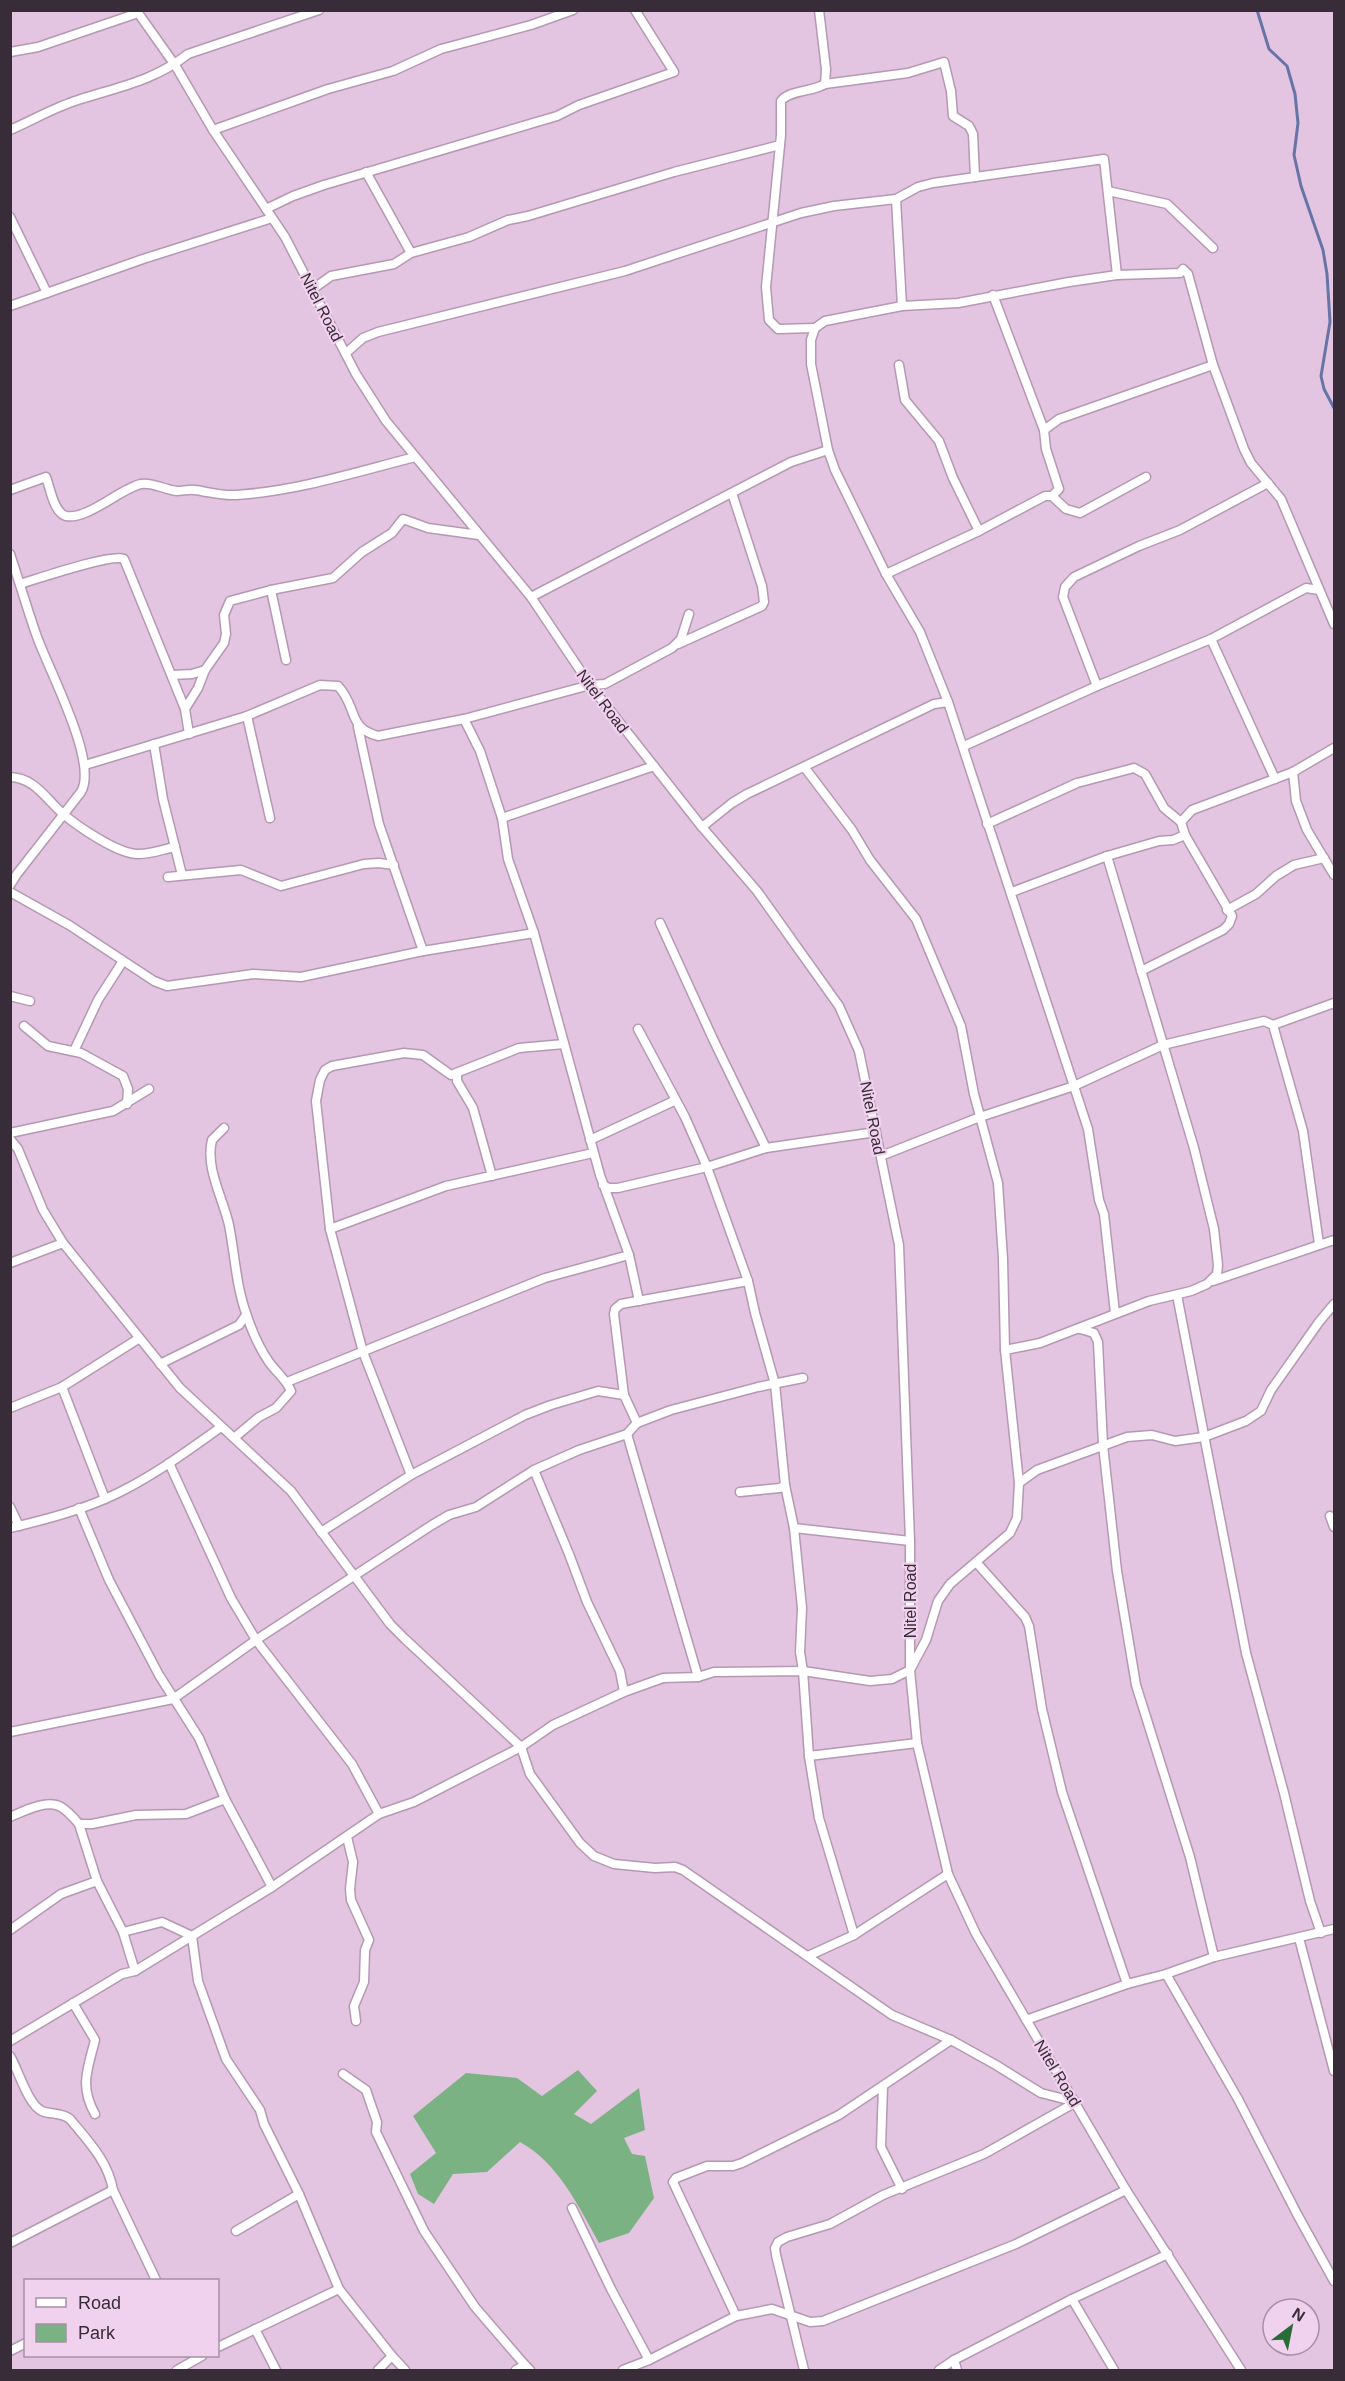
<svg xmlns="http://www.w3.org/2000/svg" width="1345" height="2381" viewBox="0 0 1345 2381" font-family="Arial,sans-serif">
	<rect width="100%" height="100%" fill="#e4c5e1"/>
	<!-- green -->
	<path fill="#7bb283" d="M 578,2070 L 597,2091 L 574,2114 L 591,2124 L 639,2088 L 645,2130 L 624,2138 L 632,2154 L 645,2156 L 654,2198 L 629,2233 L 599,2243 C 578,2205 558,2163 520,2142 L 487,2172 L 453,2174 L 434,2204 L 418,2194 L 410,2174 L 436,2153 L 413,2116 L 466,2073 L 517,2078 L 542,2096 Z"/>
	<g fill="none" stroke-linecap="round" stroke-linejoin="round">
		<!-- stream -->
		<polyline stroke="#6674a6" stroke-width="3" points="1257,10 1269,49 1287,66 1295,94 1298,123 1294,155 1301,186 1323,250 1327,274 1330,322 1321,376 1324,389 1334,408"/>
		<defs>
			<g id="minor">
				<polyline points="136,10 175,65 213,130 285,237 356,374 386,421 531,597 590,685 702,827 757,891 839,1006 859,1051 899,1245 910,1541 910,1670 917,1743 948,1874 976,1934 1126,2190 1241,2370"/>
				<polyline points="10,52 38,47 138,13"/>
				<polyline points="825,84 908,73 944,62 951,91 953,116 969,126 973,134 975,177"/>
				<path d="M 10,130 C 33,120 55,107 78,100 C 118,87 154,81 188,54 L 319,10"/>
				<polyline points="213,130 328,89 393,71 441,49 531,25 573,10"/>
				<polyline points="366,172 411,253"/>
				<polyline points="1108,191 1167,204 1213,248"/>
				<polyline points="896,199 902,306"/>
				<polyline points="266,209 293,196 324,185 557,116 579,105 674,72 635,10"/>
				<polyline points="10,217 47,293"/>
				<polyline points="313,289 331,276 394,264 411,253 469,237 508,220 528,216 674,172 780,145"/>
				<polyline points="993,295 1044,430"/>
				<polyline points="10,306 143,259 272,218"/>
				<path d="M 815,328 L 778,329 L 769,320 L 766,287 L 781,135 L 781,101 C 789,90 812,92 825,84 L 826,69 L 819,10"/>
				<polyline points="346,353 363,338 378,332 625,271 801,213 834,206 896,199 918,187 933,183 1104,159 1117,275"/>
				<polyline points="899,365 905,400 939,441 953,478 979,531"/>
				<path d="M 10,490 L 46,477 C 50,488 54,513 66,516 C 88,520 121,488 141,484 C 153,482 165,490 177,491 C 183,491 189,489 195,490 C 209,492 222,496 236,495 C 297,491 356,472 415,457"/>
				<polyline points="1052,496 1059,489 1046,449 1044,430 1059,419 1213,365"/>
				<path d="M 10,554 C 19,581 27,608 36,634 C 47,667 99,762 81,792 L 17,874 L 10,885"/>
				<polyline points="886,574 979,531 1045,496 1052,496 1066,509 1080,513 1146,477"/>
				<path d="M 20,584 C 37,579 112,553 124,559 L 185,709"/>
				<polyline points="271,590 286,660"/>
				<polyline points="531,597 791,462 828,450"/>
				<polyline points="1211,639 1275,779"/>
				<polyline points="678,644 762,606 764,602 762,586 732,493"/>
				<polyline points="172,675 192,674 205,670"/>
				<polyline points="1097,686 1063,597 1065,587 1074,577 1139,546 1180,530 1268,483"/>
				<polyline points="247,716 270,818"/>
				<polyline points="464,719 480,751 502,818 508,859 534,933 600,1175 629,1255 639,1301"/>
				<polyline points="358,727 379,824 423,951"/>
				<polyline points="189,734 185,709 198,688 205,670 224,643 226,634 224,615 230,601 271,590 333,578 362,552 392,533 403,519 428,528 479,535"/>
				<polyline points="154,744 163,799 182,875"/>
				<polyline points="964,746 1097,686 1211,639 1306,588 1319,590"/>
				<path d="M 85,765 L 247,716 L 320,685 L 338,686 C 358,707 347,728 378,736 L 464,719 L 590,685 L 605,684 L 672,648 L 681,639 L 689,614"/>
				<polyline points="1293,772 1296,801 1307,830 1334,875"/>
				<path d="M 10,777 C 35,778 45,798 62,813 C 77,826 119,855 139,854 C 151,854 164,849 175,847"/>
				<polyline points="502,818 654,766"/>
				<polyline points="987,824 1077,783 1134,768 1145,774 1164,808 1181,822"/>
				<polyline points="702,827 732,803 747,794 934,704 948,702"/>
				<polyline points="168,877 241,870 281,886 364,864 379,863 394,865"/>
				<polyline points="10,892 69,925 154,981 167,986 253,974 301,977 423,951 534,933"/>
				<polyline points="1012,892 1107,856 1159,841 1173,840 1185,835 1181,822 1192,810 1293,772 1334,748"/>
				<polyline points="1227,910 1256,894 1276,876 1294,865 1324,858"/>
				<polyline points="660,923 713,1039 766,1148"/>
				<polyline points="1141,971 1223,930 1229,924 1232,916 1185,835"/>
				<polyline points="10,996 30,1001"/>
				<polyline points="1273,1025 1334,1003"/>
				<polyline points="24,1026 48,1046 81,1053 123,1076 128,1089 127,1104"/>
				<polyline points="638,1029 685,1117 707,1167 748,1281 755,1313 775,1384 785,1485 794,1528 910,1541"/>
				<polyline points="74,1051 98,1000 123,961"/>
				<polyline points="457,1073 457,1081 473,1108 492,1176"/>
				<path d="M 224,1128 L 212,1140 C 205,1168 223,1198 229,1225 C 235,1255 236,1287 247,1316 C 252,1331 260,1349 269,1362 C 276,1372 286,1379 291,1391 L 276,1408 L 259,1417 L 234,1438"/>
				<polyline points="10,1133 113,1111 149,1089"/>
				<polyline points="10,1139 18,1149 43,1210 63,1243 180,1388 291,1491 390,1624 405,1639 521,1747 530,1774 580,1843 594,1856 614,1864 655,1868 675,1867 683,1870 892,2015 951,2040 996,2065 1041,2093 1076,2102"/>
				<polyline points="590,1140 674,1101"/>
				<polyline points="881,1156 980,1117 1074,1086 1163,1045 1264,1021 1273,1025 1303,1131 1319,1244"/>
				<polyline points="603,1185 609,1188 618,1188 707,1167 766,1148 876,1132"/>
				<polyline points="330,1229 446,1186 593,1153"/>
				<polyline points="10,1263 63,1243"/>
				<polyline points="1213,1281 1334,1240"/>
				<polyline points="1177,1295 1246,1653 1284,1793 1310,1901 1321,1933"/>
				<polyline points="1115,1313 1104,1214 1099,1200 1088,1129 948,702 920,632 886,574 835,470 828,450 811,364 811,340 815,328 825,321 902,306 958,303 1069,282 1117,275 1180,273 1183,269 1188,274 1213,365 1244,449 1251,463 1281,499 1334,624"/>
				<polyline points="1080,1329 1094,1333 1098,1342 1103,1445 1117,1571 1136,1685 1190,1857 1214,1957"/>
				<polyline points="1005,1350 1040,1343 1149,1301 1191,1291 1207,1284 1217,1274 1218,1265 1214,1229 1194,1148 1107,856"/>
				<polyline points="160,1364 239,1325 246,1315"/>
				<polyline points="287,1382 545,1278 629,1255"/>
				<polyline points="62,1387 105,1499"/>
				<polyline points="10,1408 62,1387 138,1339"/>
				<polyline points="637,1423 624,1395 614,1314 615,1309 621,1304 748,1281"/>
				<polyline points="627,1434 698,1677"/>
				<polyline points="169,1463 231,1598 256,1640 352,1764 379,1814"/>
				<polyline points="534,1470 569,1554 587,1602 620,1671 624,1692"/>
				<polyline points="411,1475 363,1352 330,1229 316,1101 320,1080 325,1070 332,1066 404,1053 423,1055 451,1075 519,1048 564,1044"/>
				<polyline points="1019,1483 1037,1470 1127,1437 1152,1435 1175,1441 1204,1437 1246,1421 1261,1411 1271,1390 1319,1322 1334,1304"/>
				<polyline points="740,1492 780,1488 785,1485"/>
				<polyline points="10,1507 19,1526"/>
				<polyline points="79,1508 109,1580 159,1675 199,1738 225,1799 272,1887"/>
				<polyline points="1330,1516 1334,1527"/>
				<path d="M 10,1528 C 48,1519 86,1509 120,1492 C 156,1474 189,1450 221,1427"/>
				<polyline points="794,1528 802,1608 800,1652 803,1671 809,1756 819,1818 854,1935"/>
				<polyline points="321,1532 411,1475 525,1415 551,1405 598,1391 624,1395"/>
				<polyline points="976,1562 1025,1617 1029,1626 1042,1709 1062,1792 1127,1984"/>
				<polyline points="10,1732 173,1699 256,1640 432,1525 449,1515 476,1507 534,1470 579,1450 627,1434 637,1423 671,1410 758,1387 803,1378"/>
				<polyline points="809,1756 917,1743"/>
				<path d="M 10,1817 C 24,1811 47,1799 61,1807 C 68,1811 74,1818 79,1824 L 92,1824 L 136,1815 L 186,1814 L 225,1799"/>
				<polyline points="79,1824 97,1881 123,1932 162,1922 192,1936 198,1981 226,2059 260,2110 264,2124 299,2194 339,2289 392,2356"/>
				<polyline points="347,1837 353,1862 350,1889 351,1900 369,1940 365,1950 364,1982 354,2006 356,2021"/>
				<polyline points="10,1930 61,1894 97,1881"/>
				<polyline points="123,1932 135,1971"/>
				<polyline points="1299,1938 1334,2071"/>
				<polyline points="808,1956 854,1935 948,1874"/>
				<polyline points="1166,1974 1238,2099 1297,2214 1334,2281"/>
				<path d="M 73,2003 L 95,2040 C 88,2068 79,2086 95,2114"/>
				<polyline points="1026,2020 1127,1984 1166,1974 1214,1957 1334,1929"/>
				<polyline points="10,2041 122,1974 135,1971 272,1887 379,1814 414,1802 521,1747 553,1725 624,1692 663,1678 698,1677 714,1672 803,1671 870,1681 892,1679 910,1670 926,1640 938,1601 950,1584 1010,1533 1017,1518 1019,1483 1005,1350 1003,1259 998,1183 974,1094 961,1026 916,919 870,860 852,830 805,768"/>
				<path d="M 10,2056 C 18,2069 28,2105 42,2111 C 51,2115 61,2112 70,2119 C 88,2141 108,2161 113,2190"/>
				<polyline points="343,2074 366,2090 377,2122 376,2132 424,2231 475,2307 525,2365"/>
				<polyline points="883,2086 881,2147 902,2189"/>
				<polyline points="572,2208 611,2289 649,2360"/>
				<polyline points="236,2231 299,2194"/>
				<polyline points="10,2243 113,2190 156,2280"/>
				<polyline points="1072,2299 1114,2370"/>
				<polyline points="736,2316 673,2182 676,2178 707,2166 733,2166 742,2163 839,2115 951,2040"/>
				<polyline points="255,2329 276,2370"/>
				<polyline points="218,2347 339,2289"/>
				<polyline points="10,2351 26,2343"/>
				<polyline points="954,2360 957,2370"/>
				<polyline points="177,2370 202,2356"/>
				<polyline points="378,2370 392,2356 405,2370"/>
				<polyline points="516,2370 525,2365 530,2370"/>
				<polyline points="623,2370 649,2360 736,2316 772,2309 810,2322 823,2321 1016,2244 1126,2190"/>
				<polyline points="804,2370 776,2255 775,2248 778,2242 787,2237 830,2224 883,2195 984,2154 1076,2102"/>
				<polyline points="939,2370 954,2360 1072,2299 1168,2254"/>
			</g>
		</defs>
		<!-- minor casing -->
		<use href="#minor" stroke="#b598b3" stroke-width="11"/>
		<!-- minor -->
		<use href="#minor" stroke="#fff" stroke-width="8"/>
	</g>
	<g text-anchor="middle" stroke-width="4.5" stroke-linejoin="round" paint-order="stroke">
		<!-- street labels -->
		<g font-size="16" fill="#372c37" stroke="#f1d2ee">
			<text transform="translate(322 307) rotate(63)" y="6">Nitel Road</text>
			<text transform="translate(603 701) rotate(53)" y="6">Nitel Road</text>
			<text transform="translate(873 1118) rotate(79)" y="6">Nitel Road</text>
			<text transform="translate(910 1601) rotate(-90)" y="6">Nitel Road</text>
			<text transform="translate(1058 2073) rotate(59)" y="6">Nitel Road</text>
		</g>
	</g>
	<!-- border -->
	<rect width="1345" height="2381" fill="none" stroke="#372c37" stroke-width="24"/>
	<!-- legend -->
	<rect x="24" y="2279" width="195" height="78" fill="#f1d2ee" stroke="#a790a5" stroke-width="1.5"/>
	<rect x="36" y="2298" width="30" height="9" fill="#ffffff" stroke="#a790a5" stroke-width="1.5"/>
	<text x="78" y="2309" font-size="18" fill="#372c37">Road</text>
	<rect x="36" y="2324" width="30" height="18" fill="#7bb283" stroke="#a790a5" stroke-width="1.5"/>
	<text x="78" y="2339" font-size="18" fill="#372c37">Park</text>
	<!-- north arrow -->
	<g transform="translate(1291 2327) rotate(32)"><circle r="28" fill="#f1d2ee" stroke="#a790a5" stroke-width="1.5"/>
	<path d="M0-4.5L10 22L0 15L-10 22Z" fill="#286d38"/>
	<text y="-9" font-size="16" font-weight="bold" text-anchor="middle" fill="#372c37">N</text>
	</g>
</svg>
